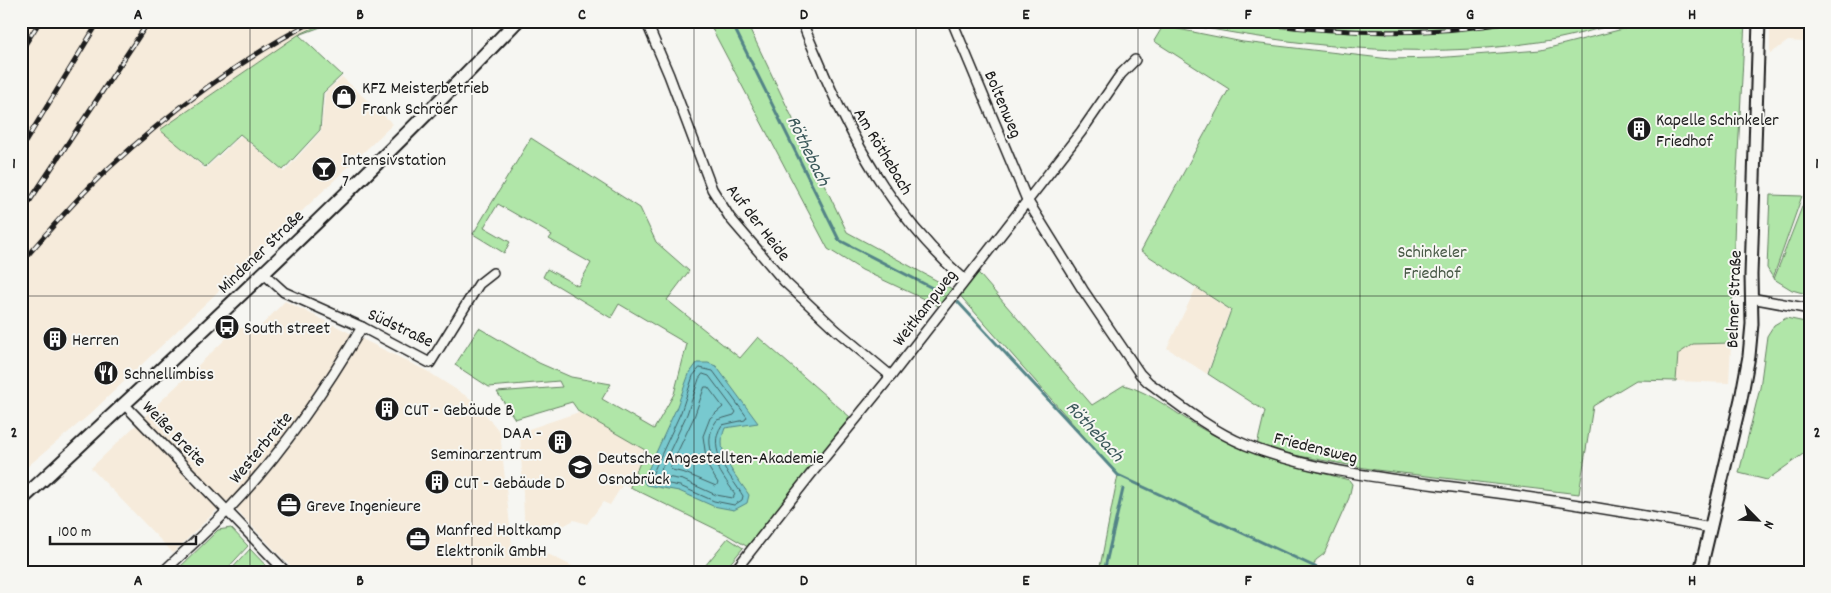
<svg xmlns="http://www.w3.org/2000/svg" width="1831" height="593" viewBox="0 0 1831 593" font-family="Dekko,sans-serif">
	<rect width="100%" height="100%" fill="#f6f6f2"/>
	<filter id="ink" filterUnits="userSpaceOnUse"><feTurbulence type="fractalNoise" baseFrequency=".02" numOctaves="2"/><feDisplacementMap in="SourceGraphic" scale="10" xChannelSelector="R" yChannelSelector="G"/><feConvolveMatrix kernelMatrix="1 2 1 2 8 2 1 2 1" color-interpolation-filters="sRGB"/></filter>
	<g filter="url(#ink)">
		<!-- built -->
		<g fill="#f6ebdb">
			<polygon points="28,21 328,21 298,35 161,130 205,169 241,136 284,172 321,131 325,93 342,77 393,124 89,415 21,472 21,32"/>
			<polygon points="1770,21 1810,21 1810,59 1804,59 1804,42 1788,41 1770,54"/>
			<polygon points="1196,288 1230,310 1207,374 1167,348"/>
			<polygon points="285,301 427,371 474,401 500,432 513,554 548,554 584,572 296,572 227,500 173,553 91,468 237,328 258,329"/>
			<polygon points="1693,344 1731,344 1729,383 1676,381 1678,354"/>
			<polygon points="579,412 645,450 630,487 623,484 610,505 603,502 587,524 574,520 563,526 559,520 525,537 520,432"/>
		</g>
		<!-- green -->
		<g fill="#b0e6a8" stroke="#668162">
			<polygon points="328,21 337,21 299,35 342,75 323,93 320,130 283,170 240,134 205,167 160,130 298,35"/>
			<path d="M 708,21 L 746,21 L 847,232 L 956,291 L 974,268 L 1092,405 L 1124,385 C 1153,393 1177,415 1204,430 C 1249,455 1299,467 1349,480 L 1352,484 L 1349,498 L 1324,554 L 1316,560 L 1311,572 L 1099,572 L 1118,475 L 956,291 L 943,308 L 862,270 L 828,249 Z"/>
			<path d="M 1169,21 L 1626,21 C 1597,29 1567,38 1538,42 C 1415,61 1289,45 1169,21 Z"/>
			<polygon points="1654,21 1745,21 1735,210 1731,343 1693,344 1678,354 1676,381 1636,380 1593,406 1579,494 1376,470 1288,454 1257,445 1265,411 1208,374 1231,310 1141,251 1229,89 1154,41 1163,26 1243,42 1390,59 1434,58 1541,50"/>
			<polygon points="1810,118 1810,295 1792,290 1774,279 1807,194"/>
			<polygon points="531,138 640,208 656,242 689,271 667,300 740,358 758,337 850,417 748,547 726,534 630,487 645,450 579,412 572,402 515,419 497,392 562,387 559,381 489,387 455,365 479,328 539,363 571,377 611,384 602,399 654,429 674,394 687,344 619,304 611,318 543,277 547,269 578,286 591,263 549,239 552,235 498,204 484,227 510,242 504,253 473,234"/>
			<polygon points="1770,195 1802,196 1773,278 1767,268"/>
			<polygon points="1786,318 1810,323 1810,449 1767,480 1739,473 1760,388 1767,336 1774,325"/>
			<polygon points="231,528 248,546 224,572 175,572 218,530"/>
			<polygon points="728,538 743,548 723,572 700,572"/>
			<polygon points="250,549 272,572 229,572"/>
		</g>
		<!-- water -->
		<path fill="#78c9cf" stroke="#538487" d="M 697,363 L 708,363 L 716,366 L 758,423 L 725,428 C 714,454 736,475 749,495 L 747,503 L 734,510 L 713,506 L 679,491 L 646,485 L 643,481 L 676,409 L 689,374 Z"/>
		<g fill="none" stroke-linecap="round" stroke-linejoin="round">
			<!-- shore -->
			<g stroke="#416164" stroke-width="1">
				<path d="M 700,368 L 713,371 L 747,417 L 745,420 L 722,425 C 705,449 731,476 743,496 L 742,500 L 734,505 L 714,501 L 680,486 L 652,481 L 650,479 L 681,412 L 693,376 Z"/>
				<path d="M 703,374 L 709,376 L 736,412 L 734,415 L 717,420 C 698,445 721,473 735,494 L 733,498 L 716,495 L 683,480 L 661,476 L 659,474 L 687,414 L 699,379 Z"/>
				<polygon points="705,387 708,387 723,407 710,418 703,436 707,465 718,483 716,486 685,473 672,470 670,468 694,417"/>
			</g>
			<!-- stream -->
			<g stroke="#538487" stroke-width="3">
				<polyline points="731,21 839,240 942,293"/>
				<polyline points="958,302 1118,475 1326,572"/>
				<polyline points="1104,572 1123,489"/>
			</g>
			<defs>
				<g id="minor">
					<polyline points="646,21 669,75 712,189 730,218 785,282 836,330 891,376"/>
					<path d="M 802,21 C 808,39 817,56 824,74 C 859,154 899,222 965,280"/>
					<path d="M 952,21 L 1027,200 L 1083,290 L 1140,374 L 1148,382 C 1179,405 1210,430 1246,445 C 1315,473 1402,480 1475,490 C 1554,500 1632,513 1711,528"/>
					<polyline points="263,273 284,292 362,327 430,363 479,284 493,273"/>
					<polyline points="1751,298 1810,309"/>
					<polyline points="124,404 286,572"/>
					<path d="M 163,572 C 184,552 206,532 227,511 C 280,456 323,393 362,327"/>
					<polyline points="734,572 811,474 891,376 1081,132 1121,74 1135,60"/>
				</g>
				<polyline id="tertiary" points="1700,572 1741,399 1749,356 1752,324 1751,275 1759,21"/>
				<path id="secondary" d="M 21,500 C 189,344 358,188 517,21"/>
			</defs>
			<!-- minor casing -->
			<use href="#minor" stroke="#1c1c1c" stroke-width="12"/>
			<!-- tertiary casing -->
			<use href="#tertiary" stroke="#1c1c1c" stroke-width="15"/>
			<!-- secondary casing -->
			<use href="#secondary" stroke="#1c1c1c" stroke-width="16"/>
			<!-- minor -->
			<use href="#minor" stroke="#f6f6f2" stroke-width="9"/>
			<!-- tertiary -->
			<use href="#tertiary" stroke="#f6f6f2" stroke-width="11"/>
			<!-- secondary -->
			<use href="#secondary" stroke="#f6f6f2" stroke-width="12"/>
			<defs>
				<g id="rail">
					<path d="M 1243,21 C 1334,34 1426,37 1517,21"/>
					<polyline points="21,51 40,21"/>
					<polyline points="21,149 99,21"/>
					<polyline points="21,214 149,21"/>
					<path d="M 21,263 C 49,230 78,197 109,168 C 168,113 242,58 314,21"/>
				</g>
			</defs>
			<!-- rail casing -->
			<use href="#rail" stroke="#1c1c1c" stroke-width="5"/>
			<!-- rail -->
			<use href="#rail" stroke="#f6f6f2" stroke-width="3" stroke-dasharray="9" stroke-linecap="butt"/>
		</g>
	</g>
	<!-- grid -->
	<path fill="none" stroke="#1c1c1c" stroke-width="1" stroke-opacity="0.55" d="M 250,21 L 250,572M 472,21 L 472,572M 694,21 L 694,572M 916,21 L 916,572M 1138,21 L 1138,572M 1360,21 L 1360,572M 1582,21 L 1582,572M 21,296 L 1810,296"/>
	<!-- icons -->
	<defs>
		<symbol id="shop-disc" viewBox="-11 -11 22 22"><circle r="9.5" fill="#1c1c1c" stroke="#f6f6f2"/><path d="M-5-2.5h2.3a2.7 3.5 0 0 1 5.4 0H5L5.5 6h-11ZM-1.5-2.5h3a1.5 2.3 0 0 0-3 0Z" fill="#fff"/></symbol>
		<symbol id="building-disc" viewBox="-11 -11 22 22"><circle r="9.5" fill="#1c1c1c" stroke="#f6f6f2"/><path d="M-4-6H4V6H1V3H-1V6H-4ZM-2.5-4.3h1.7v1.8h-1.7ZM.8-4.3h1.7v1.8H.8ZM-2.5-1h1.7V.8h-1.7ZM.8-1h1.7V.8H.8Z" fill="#fff"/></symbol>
		<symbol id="bar-disc" viewBox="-11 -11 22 22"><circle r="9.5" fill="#1c1c1c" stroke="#f6f6f2"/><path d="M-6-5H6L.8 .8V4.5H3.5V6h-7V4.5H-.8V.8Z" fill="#fff"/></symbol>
		<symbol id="bus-disc" viewBox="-11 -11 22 22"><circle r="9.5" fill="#1c1c1c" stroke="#f6f6f2"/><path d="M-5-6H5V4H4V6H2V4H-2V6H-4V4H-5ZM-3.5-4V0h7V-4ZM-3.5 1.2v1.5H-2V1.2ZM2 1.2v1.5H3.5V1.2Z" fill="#fff"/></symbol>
		<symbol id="restaurant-disc" viewBox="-11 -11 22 22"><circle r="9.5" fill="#1c1c1c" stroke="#f6f6f2"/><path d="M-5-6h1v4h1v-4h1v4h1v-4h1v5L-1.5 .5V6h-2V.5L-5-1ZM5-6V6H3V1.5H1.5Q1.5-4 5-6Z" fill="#fff"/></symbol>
		<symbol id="school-disc" viewBox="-11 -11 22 22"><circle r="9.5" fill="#1c1c1c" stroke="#f6f6f2"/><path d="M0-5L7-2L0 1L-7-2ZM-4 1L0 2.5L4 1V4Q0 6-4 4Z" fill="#fff"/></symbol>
		<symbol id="office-disc" viewBox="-11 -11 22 22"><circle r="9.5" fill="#1c1c1c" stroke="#f6f6f2"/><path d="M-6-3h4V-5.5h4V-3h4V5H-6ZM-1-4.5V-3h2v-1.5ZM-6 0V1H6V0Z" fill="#fff"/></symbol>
	</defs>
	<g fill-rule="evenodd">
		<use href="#shop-disc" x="330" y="83" width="28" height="28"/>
		<use href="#building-disc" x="1625" y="115" width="28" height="28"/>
		<use href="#bar-disc" x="310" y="155" width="28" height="28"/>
		<use href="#bus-disc" x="213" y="313" width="28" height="28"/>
		<use href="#building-disc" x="41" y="325" width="28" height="28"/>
		<use href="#restaurant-disc" x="92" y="359" width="28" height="28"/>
		<use href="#building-disc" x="373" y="395" width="28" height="28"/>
		<use href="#building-disc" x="546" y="428" width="28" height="28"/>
		<use href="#school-disc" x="566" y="453" width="28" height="28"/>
		<use href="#building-disc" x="423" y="468" width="28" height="28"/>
		<use href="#office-disc" x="275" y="491" width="28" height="28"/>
		<use href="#office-disc" x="404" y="525" width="28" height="28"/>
	</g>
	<g text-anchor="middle" stroke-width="4" stroke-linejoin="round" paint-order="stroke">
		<!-- poi labels -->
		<g font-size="18" fill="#1c1c1c" stroke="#f6f6f2" text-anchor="start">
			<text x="362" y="93">KFZ Meisterbetrieb<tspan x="362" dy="21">Frank Schröer</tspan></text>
			<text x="1656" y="125">Kapelle Schinkeler<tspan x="1656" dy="21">Friedhof</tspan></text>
			<text x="342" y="165">Intensivstation<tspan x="342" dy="21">7</tspan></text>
			<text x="244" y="333">South street</text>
			<text x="72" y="345">Herren</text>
			<text x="124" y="379">Schnellimbiss</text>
			<text x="404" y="415">CUT - Gebäude B</text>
			<text x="542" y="438" text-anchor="end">DAA -<tspan x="542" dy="21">Seminarzentrum</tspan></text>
			<text x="598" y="463">Deutsche Angestellten-Akademie<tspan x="598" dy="21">Osnabrück</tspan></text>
			<text x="454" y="488">CUT - Gebäude D</text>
			<text x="306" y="511">Greve Ingenieure</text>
			<text x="436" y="535">Manfred Holtkamp<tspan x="436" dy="21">Elektronik GmbH</tspan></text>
		</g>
		<!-- street labels -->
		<g font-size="18" fill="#1c1c1c" stroke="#f6f6f2">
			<text transform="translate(1004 104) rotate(67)" y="6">Boltenweg</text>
			<text transform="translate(884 151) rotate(59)" y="6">Am Röthebach</text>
			<text transform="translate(759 222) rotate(52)" y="6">Auf der Heide</text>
			<text transform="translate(260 251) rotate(-44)" y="6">Mindener Straße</text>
			<text transform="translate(1733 299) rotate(-88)" y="6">Belmer Straße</text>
			<text transform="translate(924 307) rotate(-52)" y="6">Weitkampweg</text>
			<text transform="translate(401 327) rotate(25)" y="6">Südstraße</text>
			<text transform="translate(175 433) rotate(46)" y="6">Weiße Breite</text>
			<text transform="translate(260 447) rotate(-50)" y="6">Westerbreite</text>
			<text transform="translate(1316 447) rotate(14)" y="6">Friedensweg</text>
		</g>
		<!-- park labels -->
		<g font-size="18" fill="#485946" stroke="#f6f6f2">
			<text x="1432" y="257">Schinkeler<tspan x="1432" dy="21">Friedhof</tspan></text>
		</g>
		<!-- water labels -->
		<g font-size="19" font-style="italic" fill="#3c595b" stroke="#f6f6f2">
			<text transform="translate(810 150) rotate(64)" y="7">Röthebach</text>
			<text transform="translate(1096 430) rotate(47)" y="7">Röthebach</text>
		</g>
	</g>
	<!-- margin -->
	<rect width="1831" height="593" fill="none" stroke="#f6f6f2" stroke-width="55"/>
	<!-- north arrow -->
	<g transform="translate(1758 520) rotate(114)" stroke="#f6f6f2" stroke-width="4" paint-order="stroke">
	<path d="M0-4L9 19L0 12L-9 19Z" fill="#1c1c1c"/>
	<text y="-8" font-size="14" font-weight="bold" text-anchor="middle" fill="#1c1c1c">N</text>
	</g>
	<!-- scale -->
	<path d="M50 536v8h146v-8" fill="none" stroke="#1c1c1c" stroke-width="2.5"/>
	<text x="58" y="536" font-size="15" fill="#1c1c1c" stroke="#f6f6f2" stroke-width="4" paint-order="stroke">100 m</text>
	<rect x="28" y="28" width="1776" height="538" fill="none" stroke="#1c1c1c" stroke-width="2"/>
	<g font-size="16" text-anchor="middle" font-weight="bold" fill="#1c1c1c">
		<text x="138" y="19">A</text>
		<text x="360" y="19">B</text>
		<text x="582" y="19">C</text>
		<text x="804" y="19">D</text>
		<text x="1026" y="19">E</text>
		<text x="1248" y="19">F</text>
		<text x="1470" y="19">G</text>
		<text x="1692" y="19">H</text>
		<text x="14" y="168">1</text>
		<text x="1817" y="168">1</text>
		<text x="14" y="437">2</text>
		<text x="1817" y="437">2</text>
		<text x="138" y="585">A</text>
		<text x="360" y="585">B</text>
		<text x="582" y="585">C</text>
		<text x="804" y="585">D</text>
		<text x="1026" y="585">E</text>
		<text x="1248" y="585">F</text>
		<text x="1470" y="585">G</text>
		<text x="1692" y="585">H</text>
	</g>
</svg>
